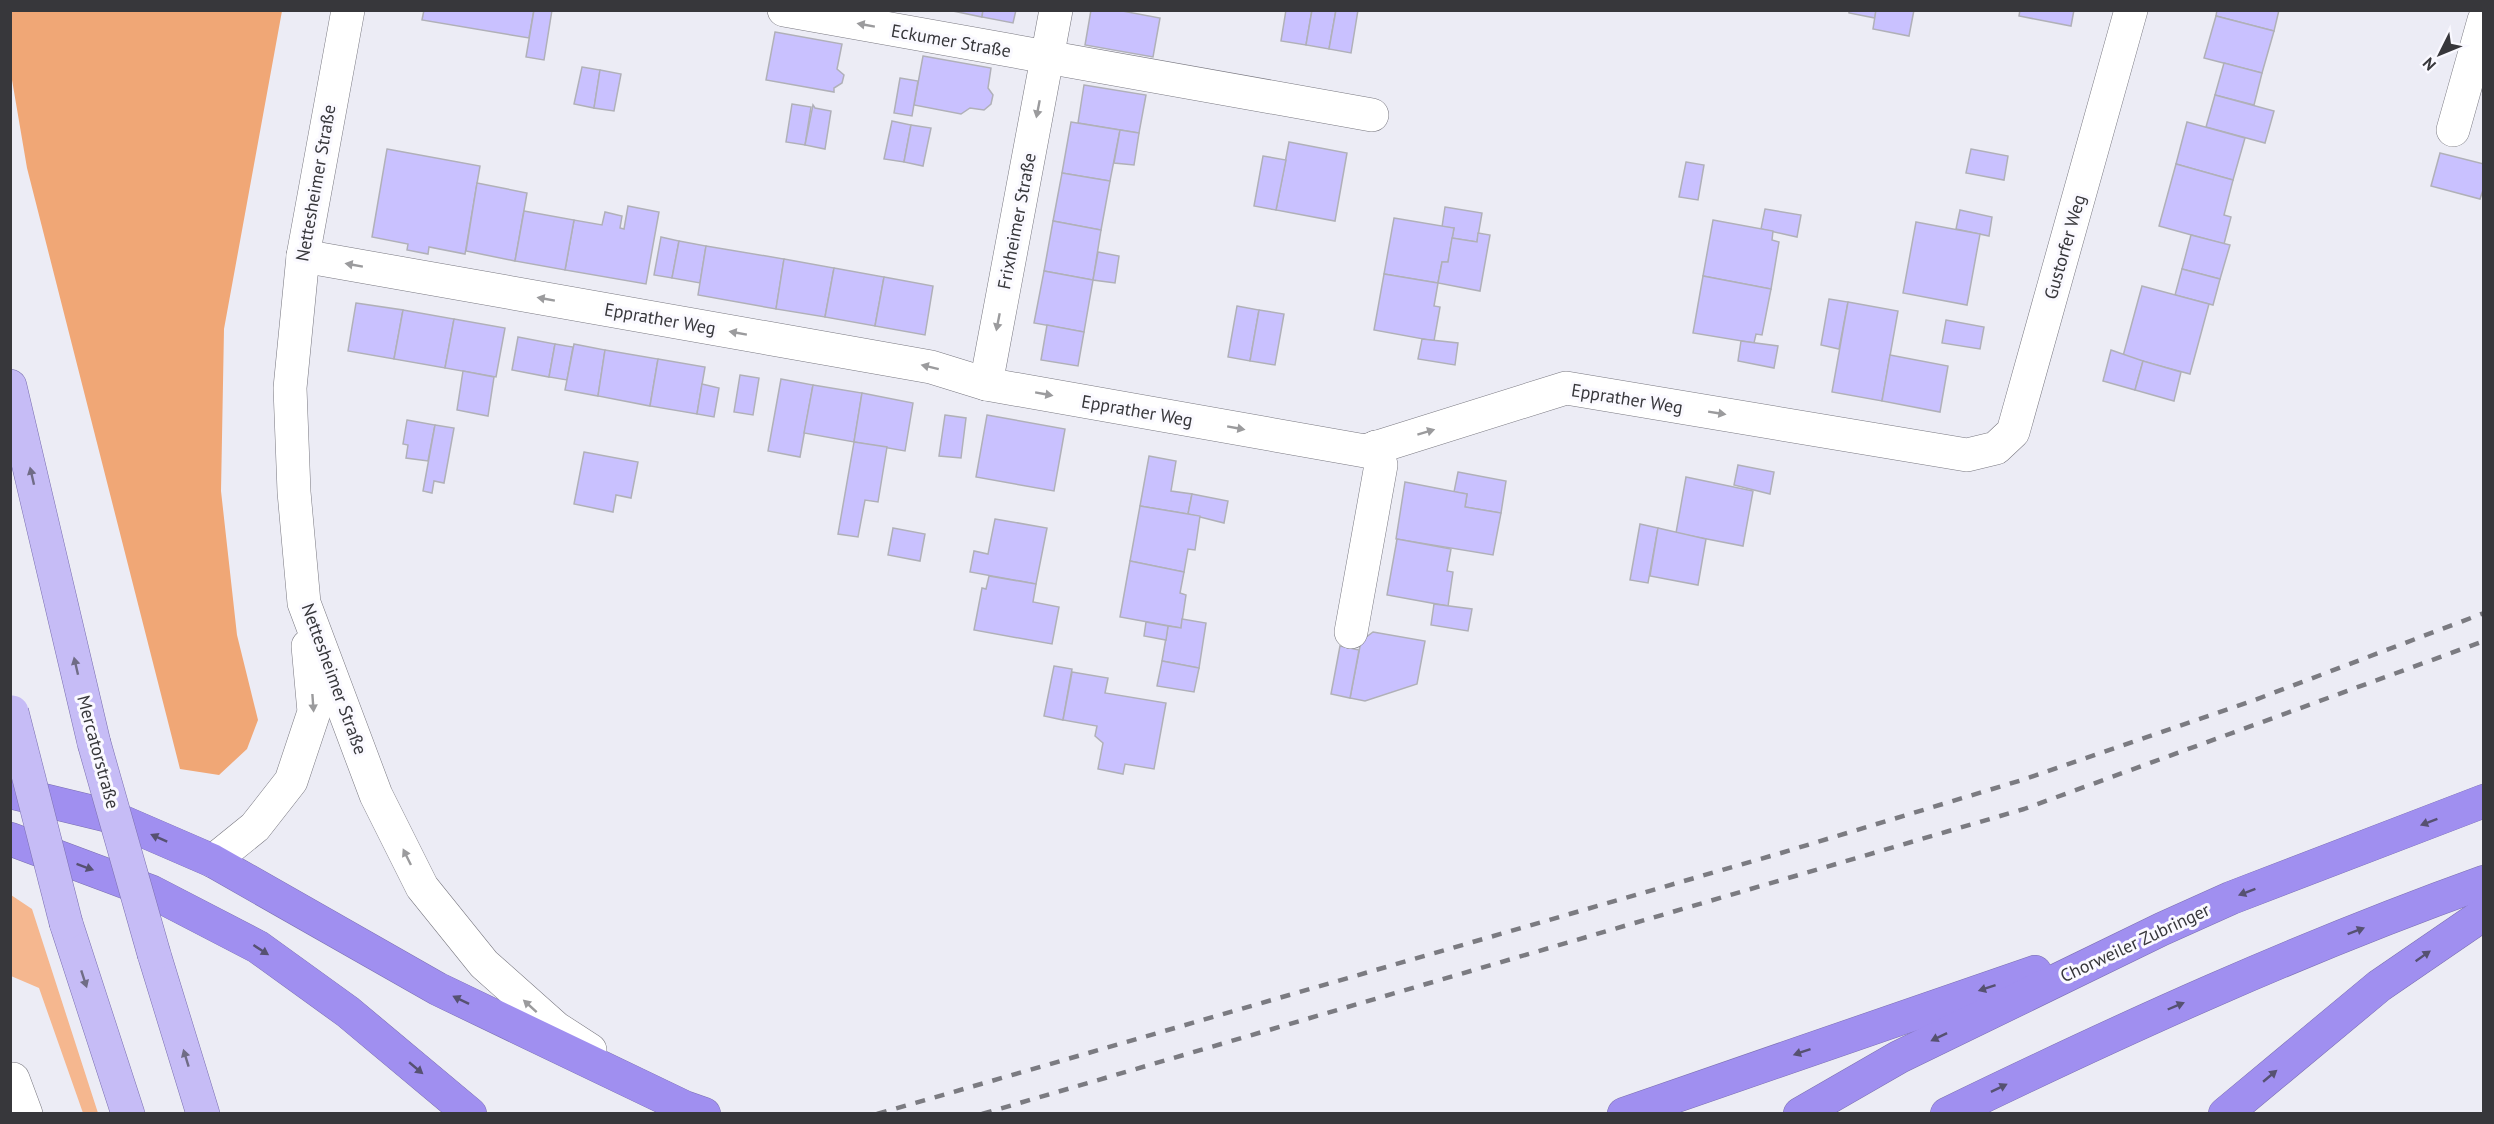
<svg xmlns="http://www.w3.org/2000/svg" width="2494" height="1124" viewBox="0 0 2494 1124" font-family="'PT Sans',sans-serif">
	<rect width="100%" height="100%" fill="#ececf5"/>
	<!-- green -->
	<polygon fill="#f5b78f" points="11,895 32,909 98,1113 83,1113 39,988 11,976"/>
	<!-- forest -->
	<polygon fill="#f0a776" points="10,11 282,11 224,329 221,491 237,635 258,720 247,749 219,775 180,769 27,168 11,74"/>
	<!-- building -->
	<g fill="#c9c1ff" stroke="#b0b0b8" stroke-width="1.5">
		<polygon points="424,10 534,10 529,38 422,20"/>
		<polygon points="534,10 552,10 544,60 526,57"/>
		<polygon points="948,10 983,10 982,17"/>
		<polygon points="983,10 1016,10 1013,23 982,17"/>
		<polygon points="1091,10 1117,10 1160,18 1153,57 1085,45"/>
		<polygon points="1286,10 1312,10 1306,45 1281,41"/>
		<polygon points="1312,10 1336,10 1329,49 1306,45"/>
		<polygon points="1336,10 1358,10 1351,53 1329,49"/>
		<polygon points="1849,10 1876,10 1875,18 1849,13"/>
		<polygon points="1876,10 1914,10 1909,36 1873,29"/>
		<polygon points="2020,10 2074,10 2071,26 2019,16"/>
		<polygon points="2217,10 2279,10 2274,31 2216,16"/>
		<polygon points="2216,16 2274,31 2262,73 2204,58"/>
		<polygon points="775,32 842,44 837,69 844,75 842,83 834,88 834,92 766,80"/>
		<polygon points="923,56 991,68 988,88 993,95 991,104 984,110 970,108 961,114 914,105"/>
		<polygon points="2224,63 2262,73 2254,105 2215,95"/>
		<polygon points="582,67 600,70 594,108 574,104"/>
		<polygon points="600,70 621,74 614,111 594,108"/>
		<polygon points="900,78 918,81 912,116 894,113"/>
		<polygon points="1084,85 1146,95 1139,133 1078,123"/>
		<polygon points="2215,95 2274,111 2265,143 2206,127"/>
		<polygon points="792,104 811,107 805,145 786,142"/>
		<polygon points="813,105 815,108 831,111 825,149 805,145"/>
		<polygon points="892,121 911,125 904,162 884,159"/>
		<polygon points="1071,122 1120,130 1110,181 1062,173"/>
		<polygon points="2187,122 2245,138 2233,180 2176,164"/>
		<polygon points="911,125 931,128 923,166 904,162"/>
		<polygon points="1120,130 1139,133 1134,165 1114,163"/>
		<polygon points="1289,142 1347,153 1335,221 1276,210"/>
		<polygon points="387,149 480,166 465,254 429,247 428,254 407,250 408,244 372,237"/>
		<polygon points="1971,149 2008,156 2004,180 1966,173"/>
		<polygon points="2440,153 2484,164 2484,187 2480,199 2431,186"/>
		<polygon points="1263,156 1286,160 1276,210 1254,206"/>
		<polygon points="1686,162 1704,165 1698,200 1679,197"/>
		<polygon points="2176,164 2233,180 2224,215 2231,217 2224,244 2159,226"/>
		<polygon points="1062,173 1110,181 1101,230 1053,221"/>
		<polygon points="477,183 527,193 515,261 466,251"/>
		<polygon points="628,206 659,212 646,284 565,270 574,220 602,225 605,212 622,216 620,228 624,229"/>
		<polygon points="1445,207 1482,213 1477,242 1452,238 1454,228 1442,227"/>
		<polygon points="1765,209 1801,215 1797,237 1761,229"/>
		<polygon points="1960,210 1992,217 1989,236 1956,229"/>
		<polygon points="524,211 574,220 565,270 515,261"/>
		<polygon points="1394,218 1454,228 1448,262 1442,262 1438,283 1384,274"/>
		<polygon points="1713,220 1773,231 1772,240 1779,242 1771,289 1703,276"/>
		<polygon points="1053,221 1101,230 1093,280 1044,271"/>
		<polygon points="1916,222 1980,234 1967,305 1903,293"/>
		<polygon points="1478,233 1490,235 1480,291 1438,283 1442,262 1448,262 1452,238 1477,242"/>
		<polygon points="2191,235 2230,245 2220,279 2182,269"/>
		<polygon points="661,237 679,241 672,278 654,275"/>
		<polygon points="679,241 706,246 700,283 672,278"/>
		<polygon points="706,246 784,259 776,309 698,295"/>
		<polygon points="1098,252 1119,256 1115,283 1093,280"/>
		<polygon points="784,259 834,268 825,317 776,309"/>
		<polygon points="834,268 884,277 875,326 825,317"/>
		<polygon points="2182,269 2220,279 2213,305 2175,295"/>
		<polygon points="1044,271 1093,280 1084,332 1034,323"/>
		<polygon points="1384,274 1438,283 1434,306 1440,307 1434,341 1374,330"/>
		<polygon points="1703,276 1771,289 1762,335 1756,334 1754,343 1693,333"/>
		<polygon points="884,277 933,286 925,335 875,326"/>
		<polygon points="2142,286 2209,304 2190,374 2123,356"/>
		<polygon points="1829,299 1848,302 1839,349 1821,345"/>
		<polygon points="1848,302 1898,311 1882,401 1832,392"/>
		<polygon points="356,303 403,310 394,359 348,351"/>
		<polygon points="1237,306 1259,310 1250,361 1228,357"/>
		<polygon points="403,310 454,319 445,368 394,359"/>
		<polygon points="1259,310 1284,314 1275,365 1250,361"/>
		<polygon points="454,319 505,328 496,377 445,368"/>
		<polygon points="1946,320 1984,327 1980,349 1942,343"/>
		<polygon points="1047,325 1084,332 1078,366 1041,360"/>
		<polygon points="518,337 555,344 549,377 512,370"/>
		<polygon points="1422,339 1458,343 1455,365 1418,359"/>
		<polygon points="1741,341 1778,346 1774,368 1738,361"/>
		<polygon points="555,344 573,347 567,380 549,377"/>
		<polygon points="574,344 605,350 598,396 565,390"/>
		<polygon points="605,350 658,359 650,406 598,396"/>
		<polygon points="2111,350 2143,361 2135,390 2103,381"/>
		<polygon points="1890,355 1948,366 1940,412 1882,401"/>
		<polygon points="658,359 705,367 697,414 650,406"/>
		<polygon points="2143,361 2181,372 2174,401 2135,390"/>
		<polygon points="463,371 494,377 488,416 457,410"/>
		<polygon points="740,375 759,378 753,415 734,412"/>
		<polygon points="781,379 813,385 800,457 768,451"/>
		<polygon points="702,384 719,388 714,417 697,414"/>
		<polygon points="813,385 862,393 854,442 804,433"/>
		<polygon points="862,393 913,403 905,451 854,442"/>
		<polygon points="945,415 966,418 961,458 939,456"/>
		<polygon points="987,415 1065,429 1054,491 976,477"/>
		<polygon points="407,420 435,425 428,461 406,458 408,445 403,444"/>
		<polygon points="435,425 454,428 444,483 434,481 432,493 423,491"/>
		<polygon points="854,442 887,447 878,502 865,500 858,537 838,534"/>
		<polygon points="584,452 638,462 631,498 616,495 613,512 574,504"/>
		<polygon points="1149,456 1176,461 1171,491 1192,494 1188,514 1140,506"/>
		<polygon points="1738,465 1774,472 1770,494 1734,485"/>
		<polygon points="1458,472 1506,481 1501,513 1465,507 1467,494 1454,492"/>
		<polygon points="1686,477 1753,491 1743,546 1676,533"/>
		<polygon points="1405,482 1467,494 1465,507 1501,513 1493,555 1396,539"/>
		<polygon points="1192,494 1228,501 1224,523 1188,514"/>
		<polygon points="1140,506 1200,516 1195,550 1188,549 1184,572 1130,561"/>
		<polygon points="995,519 1047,528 1036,584 970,572 974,551 988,554"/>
		<polygon points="1640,524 1658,528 1648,583 1630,580"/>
		<polygon points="893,528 925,534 920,561 888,555"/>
		<polygon points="1658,528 1706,539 1698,585 1650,576"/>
		<polygon points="1397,539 1451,549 1447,571 1453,572 1448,606 1387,595"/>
		<polygon points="1130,561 1184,572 1180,593 1186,595 1181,628 1120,617"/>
		<polygon points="989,576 1036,584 1033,602 1059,607 1052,644 974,630 982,588 986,589"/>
		<polygon points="1434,604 1472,609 1468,631 1431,625"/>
		<polygon points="1182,619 1206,623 1199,668 1162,661 1168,626 1181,628"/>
		<polygon points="1146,622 1168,626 1166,640 1144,636"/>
		<polygon points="1373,632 1425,641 1417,684 1365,701 1350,698 1361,641"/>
		<polygon points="1340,646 1359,650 1350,698 1331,694"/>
		<polygon points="1162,661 1199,668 1194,692 1157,686"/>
		<polygon points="1054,666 1072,669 1063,720 1044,716"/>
		<polygon points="1072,672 1108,678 1105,693 1166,703 1154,769 1125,764 1123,774 1098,769 1103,743 1095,736 1097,726 1063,720"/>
	</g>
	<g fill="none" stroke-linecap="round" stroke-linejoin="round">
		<defs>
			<g id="minor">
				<polyline points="348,10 303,256 290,388 294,492 304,603 376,795 422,887 484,964 556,1028 590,1050"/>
				<polyline points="784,10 1372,115"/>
				<polyline points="2453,130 2484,20"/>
				<polyline points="303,256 931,367 986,384 1365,451 1566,388 1967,455 1996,448 2013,432 2131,10"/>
				<polyline points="986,384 1056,10"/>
				<polyline points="1351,632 1381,465 1376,447"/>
				<polyline points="213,861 255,827 291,781 314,712 308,646"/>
				<polyline points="10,1079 13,1079 26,1114"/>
			</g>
			<g id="major">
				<polyline points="10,386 94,743"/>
				<polyline points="66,923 128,1114"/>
				<polyline points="154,954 203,1114"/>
			</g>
			<g id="highway">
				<polyline points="10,792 109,816 213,861 438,989 684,1107 704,1114"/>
				<polyline points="10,839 152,892 258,947 348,1012 470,1114"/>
				<polyline points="1624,1114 2035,972"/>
				<polyline points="1800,1114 1899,1057 2162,929 2231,898 2484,801"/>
				<path d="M 1947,1114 C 2122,1029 2300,948 2484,882"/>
				<polyline points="2225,1114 2379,986 2484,914"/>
			</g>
		</defs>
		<!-- minor casing -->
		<use href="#minor" stroke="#797880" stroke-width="34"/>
		<!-- major casing -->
		<use href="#major" stroke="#7b70b1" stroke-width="34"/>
		<!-- highway casing -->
		<use href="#highway" stroke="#7b70b1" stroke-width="34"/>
		<!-- minor -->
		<use href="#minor" stroke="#fff" stroke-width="33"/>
		<!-- major -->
		<use href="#major" stroke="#c6bcf6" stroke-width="33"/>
		<!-- highway -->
		<use href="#highway" stroke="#a08ff0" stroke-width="33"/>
		<!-- rail -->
		<g stroke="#7b7b81" stroke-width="4.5" stroke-dasharray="10 10" stroke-linecap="butt">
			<polyline points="877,1114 1781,853 2022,780 2252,701 2484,613"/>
			<polyline points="982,1114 2024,809 2484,641"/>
		</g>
		<defs>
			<g id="major-bridge">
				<polyline points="12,712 66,923"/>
				<polyline points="94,743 154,954"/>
			</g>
		</defs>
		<!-- major-bridge casing -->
		<use href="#major-bridge" stroke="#7b70b1" stroke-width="34" stroke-linecap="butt"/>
		<!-- major-bridge -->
		<use href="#major-bridge" stroke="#c6bcf6" stroke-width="33"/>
	</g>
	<!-- one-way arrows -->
	<defs><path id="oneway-solid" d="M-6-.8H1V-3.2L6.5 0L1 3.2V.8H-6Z" transform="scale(1.5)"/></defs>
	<g fill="#9b9b9d">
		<use href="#oneway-solid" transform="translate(866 25) rotate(-170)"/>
		<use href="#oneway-solid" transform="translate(1038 109) rotate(101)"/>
		<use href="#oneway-solid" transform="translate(354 265) rotate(-170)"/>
		<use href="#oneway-solid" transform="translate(546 299) rotate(-170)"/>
		<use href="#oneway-solid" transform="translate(998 322) rotate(101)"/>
		<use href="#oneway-solid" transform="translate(738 333) rotate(-170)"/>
		<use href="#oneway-solid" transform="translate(930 367) rotate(-166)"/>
		<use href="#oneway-solid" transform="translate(1044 394) rotate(10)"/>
		<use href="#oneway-solid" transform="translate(1717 413) rotate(9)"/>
		<use href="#oneway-solid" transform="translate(1236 428) rotate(10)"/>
		<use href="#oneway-solid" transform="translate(1426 432) rotate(-17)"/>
		<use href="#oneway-solid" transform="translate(313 703) rotate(86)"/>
		<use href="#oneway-solid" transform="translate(407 857) rotate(-116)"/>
		<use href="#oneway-solid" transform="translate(530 1006) rotate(-138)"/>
	</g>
	<g fill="#706c86">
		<use href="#oneway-solid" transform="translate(32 476) rotate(-103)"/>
		<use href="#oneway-solid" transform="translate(76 666) rotate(-103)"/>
		<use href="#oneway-solid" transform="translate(84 979) rotate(72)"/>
		<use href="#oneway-solid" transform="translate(186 1058) rotate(-107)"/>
	</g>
	<g fill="#565171">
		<use href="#oneway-solid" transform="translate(2429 822) rotate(159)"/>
		<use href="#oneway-solid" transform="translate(159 838) rotate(-156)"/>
		<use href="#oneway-solid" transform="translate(85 867) rotate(20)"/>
		<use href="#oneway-solid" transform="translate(2247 892) rotate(159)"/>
		<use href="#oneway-solid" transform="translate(2356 931) rotate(-21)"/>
		<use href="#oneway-solid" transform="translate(261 950) rotate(33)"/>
		<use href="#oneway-solid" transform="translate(2423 956) rotate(-35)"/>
		<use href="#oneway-solid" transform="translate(1987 988) rotate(162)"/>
		<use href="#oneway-solid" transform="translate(461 1000) rotate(-154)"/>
		<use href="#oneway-solid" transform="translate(2176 1006) rotate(-23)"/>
		<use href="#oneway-solid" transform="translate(1939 1037) rotate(154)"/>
		<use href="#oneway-solid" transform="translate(1802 1052) rotate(161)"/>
		<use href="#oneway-solid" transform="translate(416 1068) rotate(40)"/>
		<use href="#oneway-solid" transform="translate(2270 1076) rotate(-40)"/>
		<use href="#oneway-solid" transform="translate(1999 1088) rotate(-26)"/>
	</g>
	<g text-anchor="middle" stroke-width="6" stroke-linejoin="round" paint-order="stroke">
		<!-- street labels -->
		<g font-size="18" fill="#37373b" stroke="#faf9ff">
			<text transform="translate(951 41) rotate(10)" y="6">Eckumer Straße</text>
			<text transform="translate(316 183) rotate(-80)" y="6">Nettesheimer Straße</text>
			<text transform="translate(1017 221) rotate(-79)" y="6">Frixheimer Straße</text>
			<text transform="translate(2065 247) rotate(-74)" y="6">Gustorfer Weg</text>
			<text transform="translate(660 319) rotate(10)" y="6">Epprather Weg</text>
			<text transform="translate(1627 399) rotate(9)" y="6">Epprather Weg</text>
			<text transform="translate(1137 411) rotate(10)" y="6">Epprather Weg</text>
			<text transform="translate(334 679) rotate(70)" y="6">Nettesheimer Straße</text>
			<text transform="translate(98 752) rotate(75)" y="6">Mercatorstraße</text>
			<text transform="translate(2135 943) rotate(-25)" y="6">Chorweiler Zubringer</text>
		</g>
	</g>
	<!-- border -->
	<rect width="2494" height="1124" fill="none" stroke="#37373b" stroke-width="24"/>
	<!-- north arrow -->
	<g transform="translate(2440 54) rotate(227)" stroke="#faf9ff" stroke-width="4.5" paint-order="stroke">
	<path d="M0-4.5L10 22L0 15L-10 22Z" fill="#37373b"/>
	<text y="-9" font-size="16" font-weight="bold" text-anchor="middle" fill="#37373b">N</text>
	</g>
</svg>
